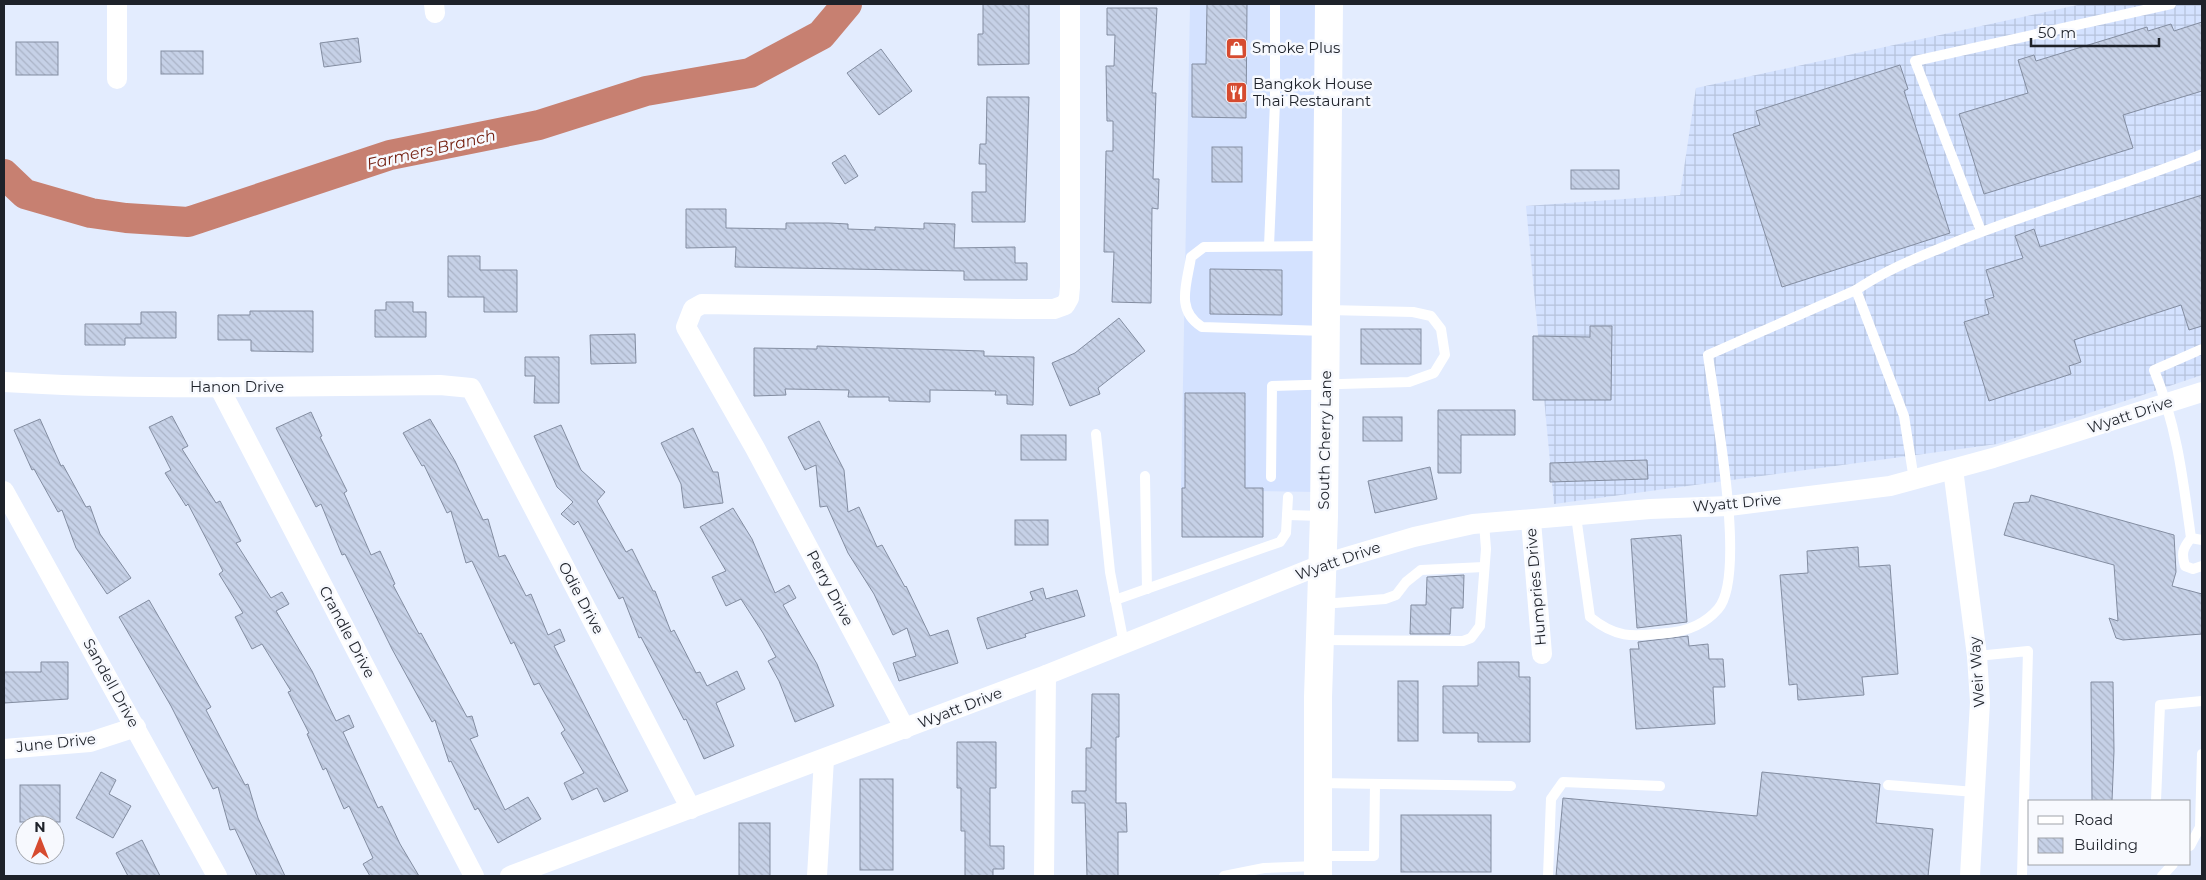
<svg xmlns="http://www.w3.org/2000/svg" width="2206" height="880" viewBox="0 0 2206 880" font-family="Montserrat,sans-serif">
	<defs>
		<pattern id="industrial-grid" width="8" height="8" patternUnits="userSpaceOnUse" patternTransform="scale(1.25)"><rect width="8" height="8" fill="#d4e2ff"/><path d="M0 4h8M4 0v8" fill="none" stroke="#b6c2db"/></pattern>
		<pattern id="building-back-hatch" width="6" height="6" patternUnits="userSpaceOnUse" patternTransform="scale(1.25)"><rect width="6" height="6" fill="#c6d1e7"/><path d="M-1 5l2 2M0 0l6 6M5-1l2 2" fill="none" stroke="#aab3c6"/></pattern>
	</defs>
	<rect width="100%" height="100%" fill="#e3ecfe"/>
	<!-- built -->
	<polygon fill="#d4e2ff" points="1190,4 1320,4 1317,492 1181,490"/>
	<!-- industrial -->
	<polygon fill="url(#industrial-grid)" points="2082,4 2202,4 2202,375 1997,444 1554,504 1526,206 1680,195 1696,88"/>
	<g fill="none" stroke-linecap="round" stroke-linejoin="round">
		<!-- river -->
		<polyline stroke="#c78071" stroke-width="30" points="4,174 25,194 91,213 126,218 188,222 390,155 539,125 646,91 750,73 821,35 847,4"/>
	</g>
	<!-- building -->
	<g fill="url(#building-back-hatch)" stroke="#838da1">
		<polygon points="983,4 1029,4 1029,64 978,65 978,34 983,34"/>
		<polygon points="1207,4 1247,4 1246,118 1192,117 1192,64 1206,64"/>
		<polygon points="1107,8 1157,8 1152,93 1156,93 1153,179 1159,179 1158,209 1152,208 1151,303 1112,302 1114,252 1104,252 1106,151 1113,151 1113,121 1107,121 1106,66 1114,66 1115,35 1107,35"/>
		<polygon points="2202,22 2202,91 2123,115 2133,148 1984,194 1959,114 2028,93 2018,60 2034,55 2036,61 2147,27 2148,31 2171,24 2174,31"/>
		<polygon points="358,38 361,62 324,67 320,43"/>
		<rect x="16" y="42" width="42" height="33"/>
		<polygon points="881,49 912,91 879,115 847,73"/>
		<rect x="161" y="51" width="42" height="23"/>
		<polygon points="1900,65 1908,89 1904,91 1950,233 1782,287 1733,134 1760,125 1756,111"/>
		<polygon points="987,97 1029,97 1025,222 972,222 972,192 986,192 986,164 979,164 980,144 986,144"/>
		<rect x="1212" y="147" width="30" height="35"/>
		<polygon points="845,155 858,176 845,184 832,163"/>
		<rect x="1571" y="170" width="48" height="19"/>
		<polygon points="2202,195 2202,326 2189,330 2181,305 2074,340 2081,362 2069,366 2071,374 1989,401 1964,322 1989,314 1985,300 1994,297 1986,270 2023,258 2015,236 2034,229 2040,247"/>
		<polygon points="686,209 726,209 726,228 786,229 786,223 829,223 848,224 848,229 875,230 875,227 924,229 924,223 955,224 954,248 1015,247 1015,263 1027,263 1027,280 964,280 964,271 735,267 736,247 686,248"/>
		<polygon points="448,256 480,256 480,270 517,270 517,312 484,312 484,297 448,297"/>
		<polygon points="1210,269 1282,270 1282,315 1210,314"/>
		<polygon points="386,302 413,302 413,312 426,312 426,337 375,337 375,310 386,310"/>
		<polygon points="250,311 313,311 313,352 251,351 251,340 218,340 218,315 250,315"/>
		<polygon points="141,312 176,312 176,338 125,338 125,345 85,345 85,324 141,324"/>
		<polygon points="1119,318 1145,351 1098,388 1100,394 1070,406 1052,363 1075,353"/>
		<polygon points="1590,326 1612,326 1611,400 1533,400 1533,336 1590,337"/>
		<rect x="1361" y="329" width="60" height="35"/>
		<polygon points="635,334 636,363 591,364 590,335"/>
		<polygon points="817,346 984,351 984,356 1034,357 1033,405 1007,404 1007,395 995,395 996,391 930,390 930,402 889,401 889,397 848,397 849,390 785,389 786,395 754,396 754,348 817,349"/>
		<polygon points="525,357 559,357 559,403 534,403 535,376 525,376"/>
		<polygon points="1185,393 1245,393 1245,488 1263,488 1263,537 1182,537 1182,488 1185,488"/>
		<polygon points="1438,410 1515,410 1515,435 1461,435 1461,473 1438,473"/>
		<polygon points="311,412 322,436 320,437 347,491 344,493 371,555 380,551 395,584 393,585 419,634 421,633 467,717 472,716 478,736 470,739 505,810 528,797 541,819 498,843 478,808 475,810 451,761 449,762 435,720 432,722 392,649 345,554 342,555 321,504 316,507 276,428"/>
		<polygon points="172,416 188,446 182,449 216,503 220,501 241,541 236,543 271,598 282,592 289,604 276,611 312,671 336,721 349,715 354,727 343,732 378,808 382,806 400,844 419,876 370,876 363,864 373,858 349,806 344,809 326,768 323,770 307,734 309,733 288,692 291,691 262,644 252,649 235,617 243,613 219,574 223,571 188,504 186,506 165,473 171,470 149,427"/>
		<rect x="1363" y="417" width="39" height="24"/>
		<polygon points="40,419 61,466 63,465 86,507 90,506 100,534 131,578 107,594 76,548 62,510 58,512 34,469 32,470 14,430"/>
		<polygon points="430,419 455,461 483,520 488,519 499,557 505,555 526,596 531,594 548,635 560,629 565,641 554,646 628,791 604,802 597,788 572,800 564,783 584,773 561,733 565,730 539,683 534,685 514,642 511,644 472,561 466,563 451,511 447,513 424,465 422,466 403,433"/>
		<polygon points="819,421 844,470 848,512 859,507 877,547 882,545 905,587 906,586 930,636 948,630 958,663 899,681 893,663 916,656 907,628 893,635 874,594 848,553 827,506 820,507 816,465 805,470 788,437"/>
		<polygon points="561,425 581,470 605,492 597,501 626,552 632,549 653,591 655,591 671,632 674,630 696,673 700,672 707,686 737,671 745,689 716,703 734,746 704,759 686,719 684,720 641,637 639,638 623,597 619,599 578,521 574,525 561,514 573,502 557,487 534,436"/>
		<polygon points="693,428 713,472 718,472 723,503 684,508 681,484 661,443"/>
		<rect x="1021" y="435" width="45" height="25"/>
		<polygon points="1647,460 1648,479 1550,482 1550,463"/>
		<polygon points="1430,467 1437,499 1375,513 1368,481"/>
		<polygon points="2031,495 2174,535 2176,572 2172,586 2202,594 2202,634 2123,640 2116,638 2109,618 2118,621 2114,565 2004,535 2014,503 2029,502"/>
		<polygon points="733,508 752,539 775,593 789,585 796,598 783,605 817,664 834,706 795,722 779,681 768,661 776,657 763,633 741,599 726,606 712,577 726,571 700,527"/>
		<rect x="1015" y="520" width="33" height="25"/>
		<polygon points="1681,535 1687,622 1637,628 1631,539"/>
		<polygon points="1858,547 1859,567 1890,565 1898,674 1862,677 1864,695 1798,700 1797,684 1789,685 1780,575 1808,573 1807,551"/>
		<polygon points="1464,575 1463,608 1451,608 1450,634 1410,634 1411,605 1426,605 1427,577"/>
		<polygon points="1043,588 1046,599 1077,590 1085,616 1025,634 1026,637 987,649 977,618 1033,600 1030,592"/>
		<polygon points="149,600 211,707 206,710 245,785 248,784 258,818 285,876 257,876 235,829 230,830 218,787 213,789 171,706 119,617"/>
		<polygon points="1688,636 1689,646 1708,644 1709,659 1723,659 1725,687 1713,687 1715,724 1636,729 1630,649 1639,649 1638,642"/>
		<polygon points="41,662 68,662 68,699 4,703 4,672 41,672"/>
		<polygon points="1478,662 1519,662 1519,677 1530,677 1530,742 1478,742 1478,733 1443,733 1443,686 1478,686"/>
		<rect x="1398" y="681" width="20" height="60"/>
		<polygon points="2091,682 2113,682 2114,751 2112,801 2092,801"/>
		<polygon points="1092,694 1119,694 1119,737 1116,737 1116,803 1126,803 1127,832 1118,832 1118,876 1087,876 1085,803 1072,803 1072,791 1086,791 1086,748 1091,748"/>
		<polygon points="957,742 996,742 996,788 990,788 990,846 1004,846 1004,869 993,869 993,876 965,876 965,831 961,831 961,788 957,788"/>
		<polygon points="101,772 116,780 109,794 131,806 113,838 76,818"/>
		<polygon points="1762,772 1880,784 1876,823 1933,829 1928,876 1556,876 1563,798 1757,816"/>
		<rect x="860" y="779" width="33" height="91"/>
		<rect x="20" y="785" width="40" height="37"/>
		<rect x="1401" y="815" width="90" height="57"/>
		<rect x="739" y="823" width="31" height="53"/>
		<polygon points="142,840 160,876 128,876 116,853"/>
	</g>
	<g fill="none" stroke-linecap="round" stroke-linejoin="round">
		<!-- lane -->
		<g stroke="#fff" stroke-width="10">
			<polyline points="1275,4 1275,102 1327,99"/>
			<polyline points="1981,231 1915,61 2171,4"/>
			<polyline points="1269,246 1275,102"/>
			<path d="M 1856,290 C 1883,272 1911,260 1941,248 C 2026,212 2117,189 2202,154"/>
			<path d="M 1325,331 L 1202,327 C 1175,310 1187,284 1191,257 L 1204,247 L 1326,246"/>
			<path d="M 2202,349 L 2154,370 C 2177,426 2183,479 2191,538 C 2183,548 2181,553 2185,566 L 2193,569 L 2202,566"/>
			<polyline points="1096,434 1110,572 1124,644"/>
			<polyline points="1145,476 1147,589"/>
			<polyline points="1271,477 1272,386 1409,382 1434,373 1445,355 1441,329 1431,316 1413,312 1328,310"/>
			<polyline points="1287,515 1323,516"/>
			<path d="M 1576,516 L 1590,617 C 1618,640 1635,636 1668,633 C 1688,631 1705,624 1718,609 C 1748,575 1714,403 1708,355 L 1856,290 L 1904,416 L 1914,480"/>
			<polyline points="2191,538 2202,540"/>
			<polyline points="1115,600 1280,542 1286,533 1288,497"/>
			<polyline points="1323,604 1385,599 1396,595 1406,582 1421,570 1484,567"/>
			<polyline points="1321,640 1463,641 1471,638 1480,626 1486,549 1484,523"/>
			<polyline points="1977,656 2028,651 2022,876"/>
			<polyline points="1319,783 1511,786"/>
			<polyline points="1888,785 1975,792"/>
			<polyline points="2156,801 2160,705 2202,701"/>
			<polyline points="2190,846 2200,827 2202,754"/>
			<polyline points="1319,856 1374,856 1375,785"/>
			<polyline points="1224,876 1264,868 1317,866"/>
			<polyline points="1548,876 1551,799 1563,782 1660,786"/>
			<polyline points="2162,876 2173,864"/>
		</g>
		<!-- street -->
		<g stroke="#fff" stroke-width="20">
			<polyline points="434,4 435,13"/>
			<polyline points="117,79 117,4"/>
			<path d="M 4,382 C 149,391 295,386 440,385 L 471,388 L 691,809"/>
			<polyline points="219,387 474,876"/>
			<polyline points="1953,469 1977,656 1980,702 1970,876"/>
			<polyline points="4,491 217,876"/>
			<polyline points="1531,521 1542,654"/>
			<polyline points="905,729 755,448 686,327 693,309 702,304 1023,309 1054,309 1065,305 1069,298 1070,287 1070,4"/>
			<polyline points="4,749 90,742 136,727"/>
			<polyline points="510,876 1046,675 1323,564 1414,537 1473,524 1650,509 1729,506 1890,486 1993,458 2202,392"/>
			<polyline points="817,876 824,759"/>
			<polyline points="1044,876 1046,675"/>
		</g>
		<!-- secondary -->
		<polyline stroke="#fff" stroke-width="28" points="1318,876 1318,697 1324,516 1329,4"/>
	</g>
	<!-- icons -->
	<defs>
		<symbol id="shop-square" viewBox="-11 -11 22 22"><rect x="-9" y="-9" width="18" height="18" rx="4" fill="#d64b30" stroke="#f7f9fe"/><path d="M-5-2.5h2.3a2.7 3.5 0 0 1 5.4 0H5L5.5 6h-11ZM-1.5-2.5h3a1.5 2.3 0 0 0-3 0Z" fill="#fff"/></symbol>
		<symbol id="restaurant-square" viewBox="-11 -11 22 22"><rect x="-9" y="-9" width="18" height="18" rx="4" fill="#d64b30" stroke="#f7f9fe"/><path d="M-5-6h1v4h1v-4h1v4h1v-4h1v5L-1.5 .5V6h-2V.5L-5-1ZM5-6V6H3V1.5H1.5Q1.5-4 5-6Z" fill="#fff"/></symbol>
	</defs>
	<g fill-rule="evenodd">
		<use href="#shop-square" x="1224" y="36" width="25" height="25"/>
		<use href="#restaurant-square" x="1224" y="80" width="25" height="25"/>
	</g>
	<g text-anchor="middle" stroke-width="5" stroke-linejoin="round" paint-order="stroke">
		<!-- poi labels -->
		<g font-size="15" fill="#1e222a" stroke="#f7f9fe" text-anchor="start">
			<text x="1252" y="53">Smoke Plus</text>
			<text x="1253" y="89">Bangkok House<tspan x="1253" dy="17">Thai Restaurant</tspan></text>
		</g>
		<!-- street labels -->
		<g font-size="15" fill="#1e222a" stroke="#f7f9fe">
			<text x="237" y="392">Hanon Drive</text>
			<text transform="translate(2130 415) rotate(-18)" y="5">Wyatt Drive</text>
			<text transform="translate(1325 440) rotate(-89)" y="5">South Cherry Lane</text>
			<text transform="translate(1737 503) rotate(-5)" y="5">Wyatt Drive</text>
			<text transform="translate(1338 561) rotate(-19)" y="5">Wyatt Drive</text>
			<text transform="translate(1536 587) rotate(-95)" y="5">Humpries Drive</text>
			<text transform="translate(830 588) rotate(62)" y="5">Perry Drive</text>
			<text transform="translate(581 598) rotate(62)" y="5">Odie Drive</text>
			<text transform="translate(347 632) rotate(62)" y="5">Crandle Drive</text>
			<text transform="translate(1977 672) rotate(-94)" y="5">Weir Way</text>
			<text transform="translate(111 683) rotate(61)" y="5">Sandell Drive</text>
			<text transform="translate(960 708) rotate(-21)" y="5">Wyatt Drive</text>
			<text transform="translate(56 743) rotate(-6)" y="5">June Drive</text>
		</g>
		<!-- water labels -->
		<g font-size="16" font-style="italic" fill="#731d0d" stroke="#f7f9fe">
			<text transform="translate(431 149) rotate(-13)" y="6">Farmers Branch</text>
		</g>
	</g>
	<!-- border -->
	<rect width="2206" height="880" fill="none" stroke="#1e222a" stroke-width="10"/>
	<!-- legend -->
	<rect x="2028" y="800" width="162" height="65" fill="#f7f9fe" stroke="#a0a3a9"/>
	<rect x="2038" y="816" width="25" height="8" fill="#ffffff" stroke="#a0a3a9"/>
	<text x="2074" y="825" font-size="15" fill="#1e222a">Road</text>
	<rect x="2038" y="838" width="25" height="15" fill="url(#building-back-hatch)" stroke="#a0a3a9"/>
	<text x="2074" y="850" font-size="15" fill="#1e222a">Building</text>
	<!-- north arrow -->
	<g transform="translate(40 840)"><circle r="24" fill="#f7f9fe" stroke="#a0a3a9"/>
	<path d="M0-4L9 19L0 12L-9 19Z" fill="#d64b30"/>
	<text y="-8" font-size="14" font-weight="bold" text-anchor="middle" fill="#1e222a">N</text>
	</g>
	<!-- scale -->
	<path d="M2031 38v8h128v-8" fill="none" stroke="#1e222a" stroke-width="2.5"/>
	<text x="2038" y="38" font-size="15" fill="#1e222a" stroke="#f7f9fe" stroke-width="4" paint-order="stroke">50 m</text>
</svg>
